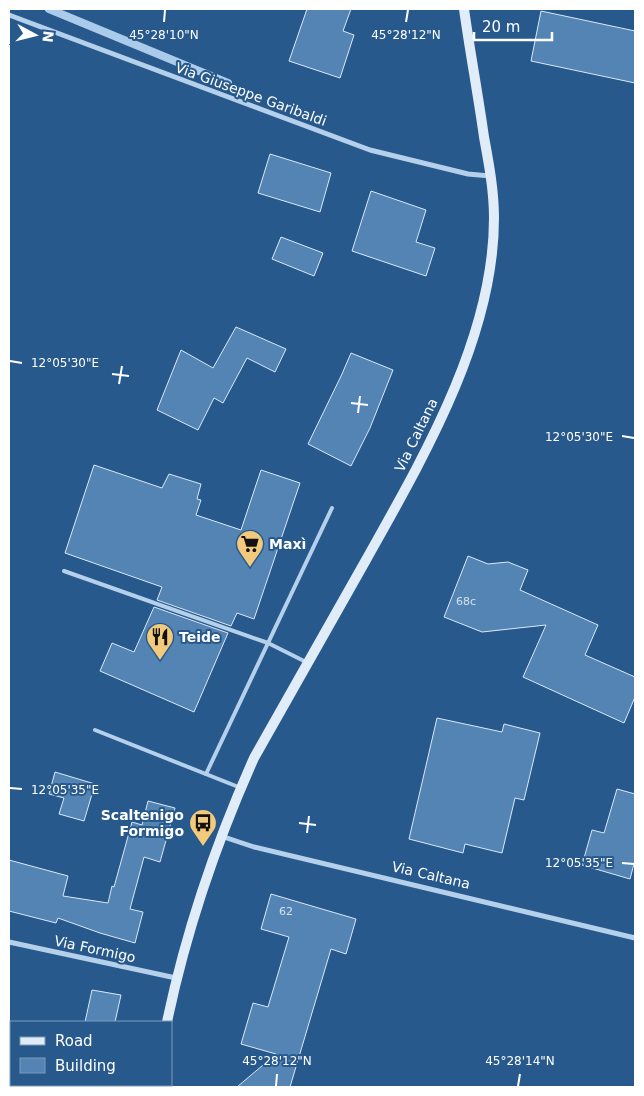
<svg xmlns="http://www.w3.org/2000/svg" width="644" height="1096" viewBox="0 0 644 1096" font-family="'DejaVu Sans',sans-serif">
	<rect width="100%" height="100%" fill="#27598c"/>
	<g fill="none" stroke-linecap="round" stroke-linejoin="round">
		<!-- stream -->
		<polyline stroke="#aaccea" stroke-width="8" points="49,9 228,83"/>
	</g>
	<!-- building -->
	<g fill="#5384b4" stroke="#dae9f8">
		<polygon points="307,9 351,9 343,31 354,35 340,78 289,61"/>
		<polygon points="541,11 635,31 635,83 531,61"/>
		<polygon points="270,154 331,173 320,212 258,193"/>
		<polygon points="371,191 426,210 416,242 435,248 426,276 352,251"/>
		<polygon points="281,237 323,253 314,276 272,259"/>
		<polygon points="236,327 286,349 275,372 247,358 223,403 214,398 198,430 157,410 181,350 213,368"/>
		<polygon points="351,353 393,370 370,428 351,466 308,444 342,374"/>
		<polygon points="94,465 162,488 169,474 201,484 197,499 201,500 196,515 241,530 261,470 300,483 254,619 237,613 231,626 157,600 162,587 65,553"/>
		<polygon points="468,556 488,564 508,562 528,570 520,590 598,625 585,655 635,677 635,697 624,723 523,677 546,625 482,632 444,617"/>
		<polygon points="154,607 228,633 194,712 100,671 112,643 134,652"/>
		<polygon points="437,718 502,732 504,724 540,733 524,800 515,798 502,853 465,844 463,853 409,839"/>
		<polygon points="55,772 95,784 84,821 59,814 64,798 49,794"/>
		<polygon points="617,789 635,794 635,860 630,879 582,865 592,830 604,833"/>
		<polygon points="148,801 175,808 160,862 144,857 130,909 143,912 135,943 100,933 58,918 56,923 9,911 9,860 68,876 63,896 108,903 112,886 114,887 132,822 142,825"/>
		<polygon points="271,894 356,919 346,954 331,949 290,1087 237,1087 276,1054 241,1044 253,1003 268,1007 289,937 261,929"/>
		<polygon points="92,990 121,995 115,1022 85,1022"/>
	</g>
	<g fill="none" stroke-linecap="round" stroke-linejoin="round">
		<!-- lane -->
		<g stroke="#b5d0ea" stroke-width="4">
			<polyline points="64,571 268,643 308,663"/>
			<polyline points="95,730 241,788"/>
			<polyline points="206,774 332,508"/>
		</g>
		<!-- street -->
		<g stroke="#b5d0ea" stroke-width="5">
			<polyline points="9,15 370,150 468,174 490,176"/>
			<polyline points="221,836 254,847 635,938"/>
			<polyline points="9,942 176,978"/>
		</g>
		<!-- secondary -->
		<g stroke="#e0ecf8" stroke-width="10">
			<path d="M 167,1022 C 186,931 216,843 254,758 C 292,692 329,626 366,560 C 423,458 494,338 494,218 C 494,191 489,164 484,137 C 478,94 470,52 464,9"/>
			<polyline points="154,1087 155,1085"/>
		</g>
	</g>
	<!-- ticks -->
	<path fill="none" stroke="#fff" stroke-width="2" d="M 164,22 L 165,10M 406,22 L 408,10M 10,361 L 22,363M 112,374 L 129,376M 119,384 L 122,366M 351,403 L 368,405M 358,413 L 360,396M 622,436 L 634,438M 10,788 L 22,789M 299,823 L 316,825M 307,833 L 309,816M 622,863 L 634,864M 276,1086 L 277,1074M 518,1086 L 520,1074"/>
	<!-- icons -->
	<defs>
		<symbol id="supermarket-pin" viewBox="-11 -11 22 30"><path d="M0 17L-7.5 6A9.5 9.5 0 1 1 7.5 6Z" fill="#f3c97b" stroke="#27598c"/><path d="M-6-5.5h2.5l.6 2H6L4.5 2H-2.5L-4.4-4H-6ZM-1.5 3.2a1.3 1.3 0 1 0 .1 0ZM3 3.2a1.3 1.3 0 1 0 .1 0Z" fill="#111"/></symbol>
		<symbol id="restaurant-pin" viewBox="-11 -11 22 30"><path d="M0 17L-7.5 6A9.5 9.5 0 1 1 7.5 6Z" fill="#f3c97b" stroke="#27598c"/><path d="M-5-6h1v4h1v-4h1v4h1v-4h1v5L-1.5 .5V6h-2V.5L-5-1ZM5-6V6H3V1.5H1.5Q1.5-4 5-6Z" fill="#111"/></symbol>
		<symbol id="bus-pin" viewBox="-11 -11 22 30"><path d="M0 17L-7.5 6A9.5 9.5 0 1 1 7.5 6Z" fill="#f3c97b" stroke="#27598c"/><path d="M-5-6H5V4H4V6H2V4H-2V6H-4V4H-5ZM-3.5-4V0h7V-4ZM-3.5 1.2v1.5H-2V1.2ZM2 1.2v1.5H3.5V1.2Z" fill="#111"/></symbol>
	</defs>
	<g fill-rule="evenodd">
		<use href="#supermarket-pin" x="234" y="528" width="32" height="43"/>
		<use href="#restaurant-pin" x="144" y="621" width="32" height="43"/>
		<use href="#bus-pin" x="187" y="807" width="32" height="43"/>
	</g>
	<g text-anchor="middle" stroke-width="4" stroke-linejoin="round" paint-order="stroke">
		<!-- number labels -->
		<g font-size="11" fill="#d4e0ec">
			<text x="466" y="605">68c</text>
			<text x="286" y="915">62</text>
		</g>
		<!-- street labels -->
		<g font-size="14" fill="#fff" stroke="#27598c">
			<text transform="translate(251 94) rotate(20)" y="5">Via Giuseppe Garibaldi</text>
			<text transform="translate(416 435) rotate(-64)" y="5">Via Caltana</text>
			<text transform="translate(431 875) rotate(13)" y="5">Via Caltana</text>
			<text transform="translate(95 949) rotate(12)" y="5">Via Formigo</text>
		</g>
		<!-- poi labels -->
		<g font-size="14" font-weight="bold" fill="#fff" stroke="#27598c" text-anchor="start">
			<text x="269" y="549">Maxì</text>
			<text x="179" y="642">Teide</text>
			<text x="184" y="820" text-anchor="end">Scaltenigo<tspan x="184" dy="16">Formigo</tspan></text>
		</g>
	</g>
	<g font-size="12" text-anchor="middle" fill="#fff" stroke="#27598c" stroke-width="4" stroke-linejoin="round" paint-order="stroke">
		<text x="164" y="39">45°28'10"N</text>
		<text x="406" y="39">45°28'12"N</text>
		<text x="65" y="367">12°05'30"E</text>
		<text x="579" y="441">12°05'30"E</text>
		<text x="65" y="794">12°05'35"E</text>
		<text x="579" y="867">12°05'35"E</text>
		<text x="277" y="1065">45°28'12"N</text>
		<text x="520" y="1065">45°28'14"N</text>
	</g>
	<!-- border -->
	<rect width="644" height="1096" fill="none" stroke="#ffffff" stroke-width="20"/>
	<!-- legend -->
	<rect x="10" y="1021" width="162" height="65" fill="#27598c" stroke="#7d9bba"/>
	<rect x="20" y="1037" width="25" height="8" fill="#e0ecf8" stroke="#7d9bba"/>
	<text x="55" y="1046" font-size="15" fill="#ffffff">Road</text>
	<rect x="20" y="1058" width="25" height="15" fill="#5384b4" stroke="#7d9bba"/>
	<text x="55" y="1071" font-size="15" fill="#ffffff">Building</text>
	<!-- north arrow -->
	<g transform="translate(35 35) rotate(97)" stroke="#27598c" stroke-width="4" paint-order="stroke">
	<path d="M0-4L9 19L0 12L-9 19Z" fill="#ffffff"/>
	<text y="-8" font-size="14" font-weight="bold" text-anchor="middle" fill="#ffffff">N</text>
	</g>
	<!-- scale -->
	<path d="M474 32v8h78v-8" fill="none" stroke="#ffffff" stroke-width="2.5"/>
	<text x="482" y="32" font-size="15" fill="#ffffff" stroke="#27598c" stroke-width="4" paint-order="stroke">20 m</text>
</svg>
